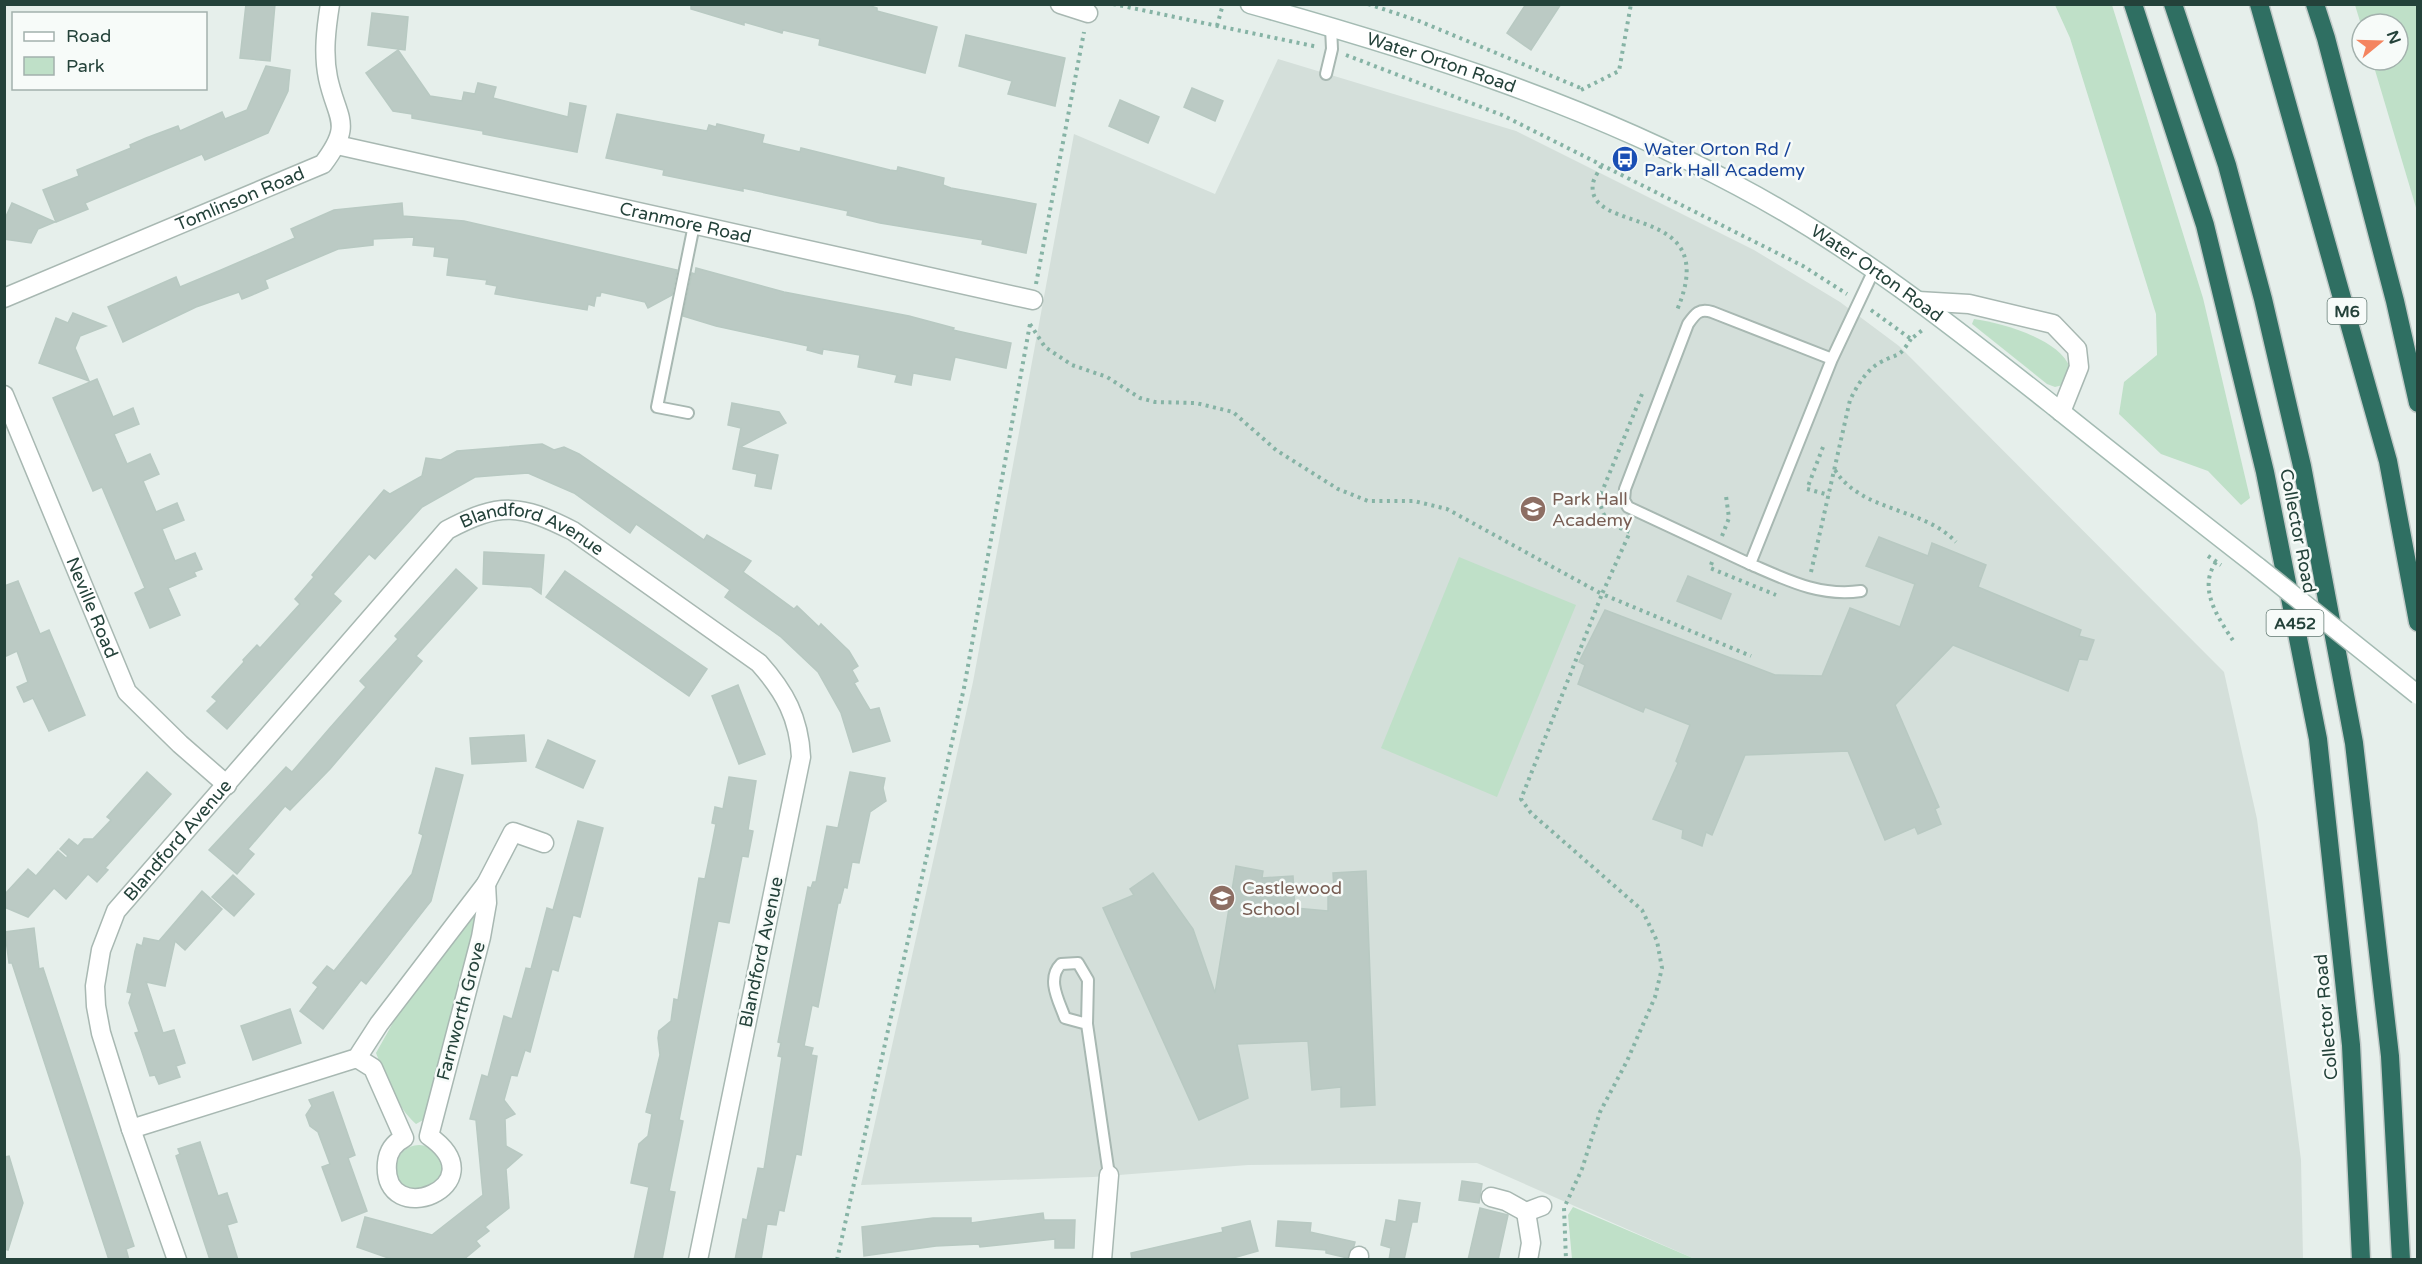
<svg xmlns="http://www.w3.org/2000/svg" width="2422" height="1264" viewBox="0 0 2422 1264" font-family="'Varela Round',sans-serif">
	<rect width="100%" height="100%" fill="#e6efeb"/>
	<!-- built -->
	<polygon fill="#d4dfda" points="1278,59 1516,131 1754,250 1840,302 1899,346 2224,672 2257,819 2301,1160 2303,1259 1695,1259 1477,1163 1248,1165 1093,1177 861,1185 973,682 1074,134 1215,194"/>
	<!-- green -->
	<g fill="#bfe0c8">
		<polygon points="2055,5 2112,5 2203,298 2250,498 2241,505 2208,471 2161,454 2119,414 2124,382 2157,355 2156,314 2070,38"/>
		<polygon points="2355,5 2417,5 2417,211 2372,60 2398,60 2398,24 2362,24 2362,28"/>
		<path d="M 1974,319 C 2002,323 2060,339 2070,368 L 2063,385 L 2055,387 L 2047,384 L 1972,324 Z"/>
		<polygon points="1459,557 1576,605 1497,797 1381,748"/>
		<path d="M 479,909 L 479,922 L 425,1119 L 416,1124 C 396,1106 386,1078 376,1053 L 408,996 L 471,911 Z"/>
		<circle cx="419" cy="1168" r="23"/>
		<polygon points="1573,1207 1695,1259 1572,1259 1568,1215"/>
	</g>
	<!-- building -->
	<g fill="#bbcac4" stroke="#b8c9c2" stroke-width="1.5">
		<polygon points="246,4 275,4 270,61 240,58"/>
		<polygon points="691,4 865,4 877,8 877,11 937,27 925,73 819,45 820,39 783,30 782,33 744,22 744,25 691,9"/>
		<polygon points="1526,4 1561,4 1531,50 1507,33"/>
		<polygon points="372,13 408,17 405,50 368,45"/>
		<polygon points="966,35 1065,58 1055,106 1008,94 1012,81 959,66"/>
		<polygon points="398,50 430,96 462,101 464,92 475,94 478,83 496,87 493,98 568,117 570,103 586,106 577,152 483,134 483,131 412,118 412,114 393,111 366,73"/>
		<polygon points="266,66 290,70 288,91 268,133 205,160 202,154 85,203 88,209 56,222 43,190 79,176 77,170 131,148 130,145 146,138 178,126 180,131 222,112 225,119 247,110"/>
		<polygon points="1192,88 1223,101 1215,121 1184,107"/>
		<polygon points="1120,100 1159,117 1148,143 1109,126"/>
		<polygon points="617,114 707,131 709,125 716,127 717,124 764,135 762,143 800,152 801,148 890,170 897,171 898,167 944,178 943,185 951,188 1036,204 1026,253 982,244 983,240 880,223 847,215 848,211 743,188 743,191 663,175 664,170 606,158"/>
		<polygon points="12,203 55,222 38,229 31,243 4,239 4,221"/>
		<polygon points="402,203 403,216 464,221 677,270 672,295 648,308 645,302 601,292 600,296 596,296 594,306 588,304 587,310 495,294 497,286 486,284 487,280 447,275 449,258 434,256 435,247 413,245 414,237 373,239 373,245 338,249 265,280 268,288 252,295 242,299 239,292 196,307 123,342 108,307 176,277 180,287 221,270 295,238 291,229 334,210"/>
		<polygon points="696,268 784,292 909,316 954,328 953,330 1011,343 1006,368 955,357 950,380 913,373 911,385 895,382 897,375 858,367 860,355 823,349 822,354 807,350 808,346 716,326 683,316 692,273 695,274"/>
		<polygon points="73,313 106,326 80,336 75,348 89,381 39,363 56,318 68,323"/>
		<polygon points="97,379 113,417 133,408 139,424 114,434 127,464 150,454 159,474 143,481 156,512 177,503 184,520 162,529 175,561 195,553 202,569 194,572 196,576 168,588 180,615 150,628 135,593 145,588 102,487 93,491 53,398"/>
		<polygon points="732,403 779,412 786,423 740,447 778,455 771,489 755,486 757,474 733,469 741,428 728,425"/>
		<polygon points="542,444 554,450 564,447 579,454 704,540 707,535 751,561 743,572 794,609 797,606 819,627 821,624 849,651 858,666 852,670 858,681 854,683 870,710 879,708 890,741 853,752 841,713 818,672 781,637 725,597 730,590 636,524 630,533 574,493 528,473 475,477 422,507 375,559 369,554 333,594 341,601 227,729 207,711 217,701 212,697 244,662 243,660 257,645 260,648 300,604 295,599 314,577 312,575 384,490 390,494 422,476 426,458 441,460 457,451"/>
		<polygon points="1879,537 1928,556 1932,543 1986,565 1978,587 2081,630 2079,636 2094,640 2087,660 2079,659 2068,691 1953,645 1895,705 1939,807 1935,809 1941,824 1918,834 1915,827 1885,840 1848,751 1745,755 1712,835 1706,832 1702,846 1682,838 1683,830 1653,819 1678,763 1676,761 1690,725 1645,707 1643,712 1578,684 1585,665 1579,662 1605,610 1775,675 1822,676 1850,608 1900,627 1915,584 1866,566"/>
		<polygon points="484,552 544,555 541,594 531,587 483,584"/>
		<polygon points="456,569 477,588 416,656 422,661 330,769 290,810 285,806 248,849 254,854 237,874 209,850 286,767 292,772 329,729 366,687 360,681 398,639 395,636"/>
		<polygon points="565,571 707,669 689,696 546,597"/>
		<polygon points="1688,576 1731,594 1721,619 1677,601"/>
		<polygon points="18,581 40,634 49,630 85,715 49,731 33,698 24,702 17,687 28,682 17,651 4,657 4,586"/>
		<polygon points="738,685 765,754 739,764 712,696"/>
		<polygon points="524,735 526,761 472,764 470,738"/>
		<polygon points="548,740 595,761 583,788 536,767"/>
		<polygon points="436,768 463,775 431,901 366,984 361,980 323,1029 300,1011 318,987 313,983 327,966 334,971 412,874 423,835 419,833"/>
		<polygon points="147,772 171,794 105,868 108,870 97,882 88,874 66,899 54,888 28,917 4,907 4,895 28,869 36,876 58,851 66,858 68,856 60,849 69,839 78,846 84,839 93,839 111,820 107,817"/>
		<polygon points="850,772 885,778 883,788 886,801 870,812 859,863 852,862 847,888 844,887 840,903 838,903 818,1007 812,1005 804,1046 813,1048 811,1055 817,1056 801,1155 796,1154 784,1211 779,1210 776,1225 767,1224 761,1260 735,1260 743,1219 747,1220 758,1168 764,1169 782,1057 778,1056 781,1043 778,1042 808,887 811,888 813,882 816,882 827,826 838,828"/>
		<polygon points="729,777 756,781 748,830 753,831 748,857 742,856 729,923 718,921 679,1120 683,1121 669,1191 675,1192 662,1260 634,1260 649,1187 631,1183 639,1144 648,1136 652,1114 646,1112 660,1055 658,1038 659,1031 671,1021 674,999 678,1000 699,878 705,879 711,850 716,824 712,823 715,807 723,809"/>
		<polygon points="578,821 603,828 580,917 573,915 558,971 552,969 530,1052 525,1050 517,1076 511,1075 504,1100 515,1114 505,1119 506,1146 522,1155 506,1169 509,1208 485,1227 489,1231 476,1241 480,1246 463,1260 394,1260 357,1247 365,1217 432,1235 483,1195 476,1120 470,1119 482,1075 488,1077 504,1016 512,1019 526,968 531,969 547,908 553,910"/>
		<polygon points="1236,866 1263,871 1262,878 1293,876 1295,908 1328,911 1328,890 1334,890 1333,873 1366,871 1375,1105 1341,1107 1341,1087 1312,1090 1308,1041 1237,1044 1248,1098 1199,1120 1103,908 1134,895 1130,889 1153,873 1193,929 1215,993"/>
		<polygon points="233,875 254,894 234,916 212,897"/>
		<polygon points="202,891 222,909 185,950 175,941 165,986 146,982 163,1033 174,1030 185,1063 176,1066 180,1077 159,1084 155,1075 150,1076 141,1049 135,1033 139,1032 129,1003 132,993 127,992 135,951 137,944 142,946 144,938 159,941"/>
		<polygon points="34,928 39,969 43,968 134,1246 126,1249 129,1260 109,1260 12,963 9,963 5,932"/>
		<polygon points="290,1009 301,1043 253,1060 241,1026"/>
		<polygon points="333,1092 355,1155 348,1158 367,1211 342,1221 322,1167 330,1164 318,1132 310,1126 306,1115 312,1106 309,1100"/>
		<polygon points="200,1142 218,1196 227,1193 237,1222 227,1225 238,1260 210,1260 176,1156 180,1154 178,1149"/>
		<polygon points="9,1156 23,1203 8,1250 4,1249 4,1157"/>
		<polygon points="1462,1181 1482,1184 1479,1203 1459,1200"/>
		<polygon points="1399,1200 1420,1203 1417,1222 1412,1222 1404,1260 1389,1260 1391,1248 1381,1245 1386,1220 1396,1222"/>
		<polygon points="1480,1208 1508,1215 1498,1260 1468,1260"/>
		<polygon points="1043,1213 1044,1220 1075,1220 1074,1248 1055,1248 1055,1239 980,1247 979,1244 936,1246 864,1256 862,1227 933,1218 971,1218 971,1223"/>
		<polygon points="1250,1221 1258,1251 1226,1260 1132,1260 1131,1253 1223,1232 1222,1228"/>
		<polygon points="1278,1221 1311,1223 1310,1232 1355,1242 1354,1246 1347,1258 1326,1253 1326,1250 1276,1246"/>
	</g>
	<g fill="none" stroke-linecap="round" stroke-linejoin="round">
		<defs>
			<g id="lane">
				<polyline points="1326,74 1332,49 1331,27"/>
				<path d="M 1832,359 L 1712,312 C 1699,308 1695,314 1688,324 L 1625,489 L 1624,500 L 1628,507 L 1750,564 L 1832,359 L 1874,270"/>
				<polyline points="688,413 657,407 694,225"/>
				<path d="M 1750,564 C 1787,580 1820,597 1861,591"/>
				<path d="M 1087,1024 L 1065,1018 C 1059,1001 1046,979 1061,964 L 1078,963 L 1088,980 L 1087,1024 L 1109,1175"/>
			</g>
			<g id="street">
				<polyline points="1060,4 1088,13"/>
				<path id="s1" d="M 337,145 L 1033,300"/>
				<path id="s2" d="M 4,298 L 323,164 C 354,123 337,120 328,78 C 323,54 326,29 330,4"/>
				<polyline points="1918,301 1969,304 2053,324 2077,349 2079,367 2061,412"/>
				<path id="s3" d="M 4,395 L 127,692 L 180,744 L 227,785"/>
				<polyline points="486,884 513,832 544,843"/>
				<path d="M 131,1129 L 357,1058 L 379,1024 L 486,884 L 487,903 L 481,937 L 429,1136 C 500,1186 381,1232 387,1163 C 388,1151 394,1143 404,1138 L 373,1068 L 357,1058"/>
				<polyline points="1491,1197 1506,1201 1526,1212 1542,1206"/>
				<polyline points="1526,1212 1531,1243 1528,1260"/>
				<path id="s4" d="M 177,1260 L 131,1129 L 101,1033 L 96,1006 L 95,986 L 101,950 L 116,911 L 447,530 C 500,502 520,504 573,531 L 759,663 C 785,692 799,718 801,757 L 698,1260"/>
				<polyline points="1102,1260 1109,1175"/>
				<polyline points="1358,1260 1359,1256"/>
			</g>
			<g id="secondary">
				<path id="s5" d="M 1250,4 C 1421,52 1581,102 1738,186 C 1852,246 1954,327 2055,407 C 2122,461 2190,514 2258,567"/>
			</g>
			<g id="highway">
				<polyline points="2133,4 2205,225 2265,472 2318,739 2351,1045 2361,1260"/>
				<polyline points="2173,4 2227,165 2263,299 2302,466 2354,743 2390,1056 2401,1260"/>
				<polyline points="2259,4 2388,461 2418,622"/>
				<polyline points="2315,4 2326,38 2395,301 2418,403"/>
			</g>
		</defs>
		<!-- lane casing -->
		<use href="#lane" stroke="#a8b8b2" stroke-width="14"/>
		<!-- street casing -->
		<use href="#street" stroke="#a8b8b2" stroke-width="21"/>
		<!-- secondary casing -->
		<use href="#secondary" stroke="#a4bbb3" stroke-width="21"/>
		<!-- highway casing -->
		<use href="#highway" stroke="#c2cac8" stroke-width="21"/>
		<!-- path -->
		<g stroke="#86b3a5" stroke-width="4" stroke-dasharray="3 4.5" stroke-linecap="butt">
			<polyline points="1113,4 1318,47"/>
			<polyline points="1368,4 1419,21 1583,89"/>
			<polyline points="1217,26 1223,4"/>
			<polyline points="1346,55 1502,115 1803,266 1847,294"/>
			<polyline points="1581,90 1619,71 1631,4"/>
			<path d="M 1601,166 C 1599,171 1594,178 1593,183 C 1584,237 1724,200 1677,310"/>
			<polyline points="1036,284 1084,32"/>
			<polyline points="1871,310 1911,339 1925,328"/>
			<polyline points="1030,324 1045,347 1072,365 1107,377 1140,398 1155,402 1196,403 1233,412 1276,450 1338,489 1368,501 1414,501 1447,509 1602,594 1521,799 1531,813 1642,910 1657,941 1662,968 1655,997 1627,1061 1600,1112 1582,1169 1564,1208 1566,1260"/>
			<path d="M 1642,394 L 1601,494 C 1598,516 1610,525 1630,532 L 1602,594 L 1751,656"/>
			<polyline points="1823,447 1807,489 1829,495"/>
			<path d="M 1835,470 C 1861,512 1923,507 1956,542"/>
			<polyline points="1722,536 1729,518 1726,496"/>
			<polyline points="2208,556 2221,565"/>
			<polyline points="1712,562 1710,568 1776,595"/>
			<path d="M 2216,562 C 2197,589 2219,619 2234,642"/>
			<path d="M 1811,572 L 1850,400 C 1857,386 1866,370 1881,362 C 1900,352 1898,359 1911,339"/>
			<polyline points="837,1260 964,688 1030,324"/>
		</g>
		<!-- lane -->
		<use href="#lane" stroke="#fff" stroke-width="10"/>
		<!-- street -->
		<use href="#street" stroke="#fff" stroke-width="18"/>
		<!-- secondary -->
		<use href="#secondary" stroke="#fff" stroke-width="18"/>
		<!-- highway -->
		<use href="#highway" stroke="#2f6f62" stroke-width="18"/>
		<defs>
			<polyline id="secondary-bridge" points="2258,567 2418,695"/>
		</defs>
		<!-- secondary-bridge casing -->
		<use href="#secondary-bridge" stroke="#a4bbb3" stroke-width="21" stroke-linecap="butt"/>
		<!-- secondary-bridge -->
		<use href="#secondary-bridge" stroke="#fff" stroke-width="18"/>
	</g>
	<!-- icons -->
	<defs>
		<symbol id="bus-disc" viewBox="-11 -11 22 22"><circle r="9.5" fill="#1a4fb4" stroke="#f7fbf9"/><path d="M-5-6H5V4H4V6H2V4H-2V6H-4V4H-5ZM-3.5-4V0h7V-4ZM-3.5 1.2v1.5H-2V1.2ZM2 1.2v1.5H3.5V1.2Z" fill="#fff"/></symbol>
		<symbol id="school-disc" viewBox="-11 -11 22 22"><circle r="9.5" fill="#8d6e63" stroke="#f7fbf9"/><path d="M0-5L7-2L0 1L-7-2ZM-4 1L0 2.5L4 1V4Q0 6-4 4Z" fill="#fff"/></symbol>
	</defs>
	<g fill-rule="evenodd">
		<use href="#bus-disc" x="1610" y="144" width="30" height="30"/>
		<use href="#school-disc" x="1518" y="494" width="30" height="30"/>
		<use href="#school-disc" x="1207" y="883" width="30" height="30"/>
	</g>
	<g text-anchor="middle" stroke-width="5" stroke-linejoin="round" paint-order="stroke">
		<!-- shield labels -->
		<g fill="#f7fbf9" stroke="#637a73" stroke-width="1.5">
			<rect x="2327.5" y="298" width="39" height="26" rx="4.5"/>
			<rect x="2266.5" y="610" width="57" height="26" rx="4.5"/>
		</g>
		<g font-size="16" font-weight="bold" fill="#24423a">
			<text x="2347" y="317">M6</text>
			<text x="2295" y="629">A452</text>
		</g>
		<!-- street labels -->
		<g font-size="18" fill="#24423a" stroke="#f7fbf9">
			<text dy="6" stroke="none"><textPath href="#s5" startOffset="200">Water Orton Road</textPath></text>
			<text dy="6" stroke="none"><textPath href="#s2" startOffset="256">Tomlinson Road</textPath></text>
			<text dy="6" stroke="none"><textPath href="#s1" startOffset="357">Cranmore Road</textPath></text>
			<text dy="6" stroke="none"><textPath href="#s5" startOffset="686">Water Orton Road</textPath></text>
			<text transform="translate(2298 531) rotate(79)" y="6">Collector Road</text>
			<text dy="6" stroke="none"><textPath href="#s4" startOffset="962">Blandford Avenue</textPath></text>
			<text dy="6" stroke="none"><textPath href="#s3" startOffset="230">Neville Road</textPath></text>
			<text dy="6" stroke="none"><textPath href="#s4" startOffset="459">Blandford Avenue</textPath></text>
			<text transform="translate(761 952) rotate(-78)" y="6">Blandford Avenue</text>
			<text transform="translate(461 1011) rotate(-75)" y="6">Farnworth Grove</text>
			<text transform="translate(2326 1017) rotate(-95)" y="6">Collector Road</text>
		</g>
		<!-- transit labels -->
		<g font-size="18" fill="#164399" stroke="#f7fbf9" text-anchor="start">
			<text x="1644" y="155">Water Orton Rd /<tspan x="1644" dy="21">Park Hall Academy</tspan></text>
		</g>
		<!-- education labels -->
		<g font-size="18" fill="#785e54" stroke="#f7fbf9" text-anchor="start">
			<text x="1552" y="505">Park Hall<tspan x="1552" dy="21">Academy</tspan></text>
			<text x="1242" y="894">Castlewood<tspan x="1242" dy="21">School</tspan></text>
		</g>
	</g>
	<!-- border -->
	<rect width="2422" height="1264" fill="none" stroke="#24423a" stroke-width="12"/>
	<!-- legend -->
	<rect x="12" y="12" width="195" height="78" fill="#f7fbf9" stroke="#a3b1ad" stroke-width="1.5"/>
	<rect x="24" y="32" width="30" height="9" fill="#ffffff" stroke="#a3b1ad" stroke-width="1.5"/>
	<text x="66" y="42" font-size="18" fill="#24423a">Road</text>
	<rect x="24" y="57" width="30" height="18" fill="#bfe0c8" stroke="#a3b1ad" stroke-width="1.5"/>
	<text x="66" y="72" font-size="18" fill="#24423a">Park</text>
	<!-- north arrow -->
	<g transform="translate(2380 42) rotate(71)"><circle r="28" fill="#f7fbf9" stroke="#a3b1ad" stroke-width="1.5"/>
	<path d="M0-4.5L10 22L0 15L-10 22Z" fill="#f4845f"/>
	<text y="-9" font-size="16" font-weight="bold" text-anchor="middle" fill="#24423a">N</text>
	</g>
</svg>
